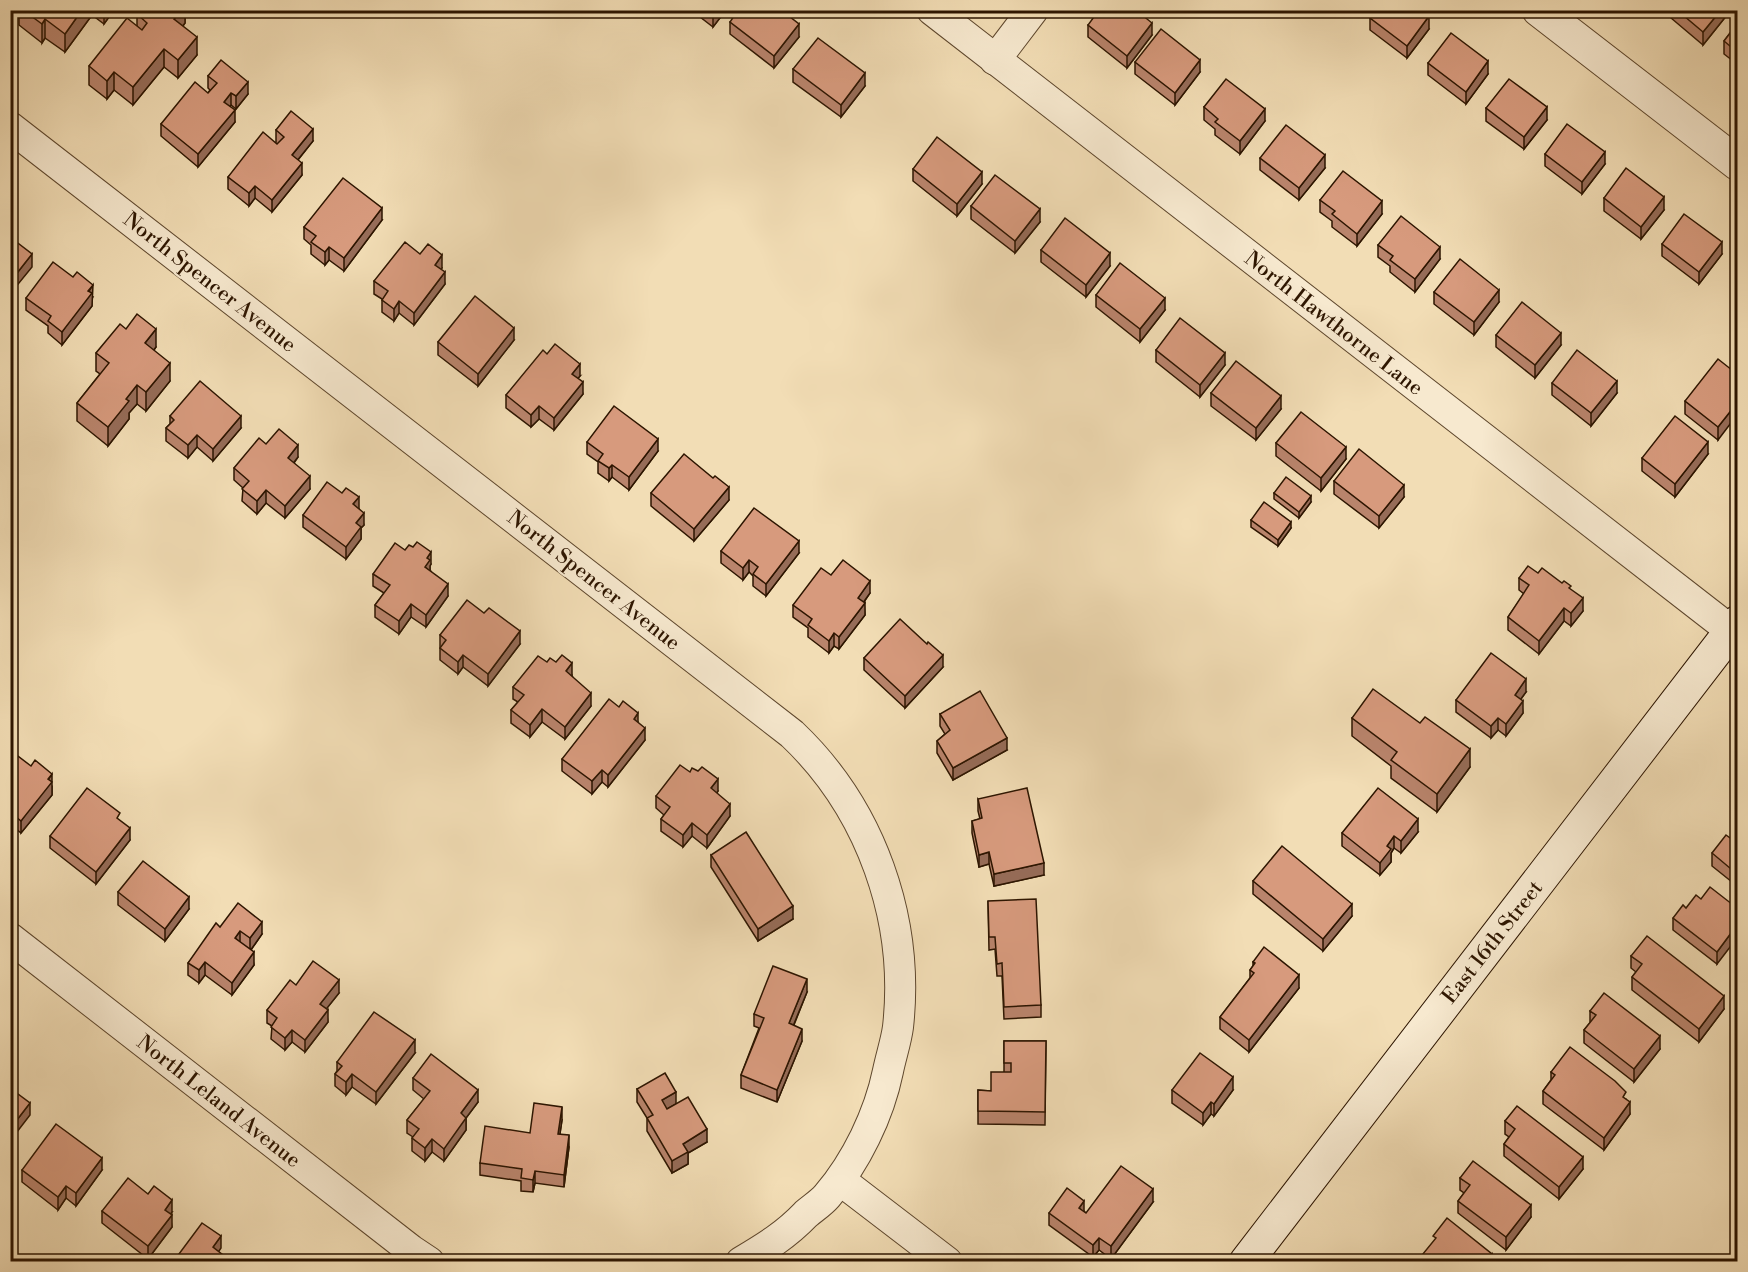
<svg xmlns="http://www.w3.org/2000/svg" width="1748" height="1272" viewBox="0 0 1748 1272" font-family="'Libre Bodoni',serif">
	<rect width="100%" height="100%" fill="#f2ddb5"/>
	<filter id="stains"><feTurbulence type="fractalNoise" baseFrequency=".00333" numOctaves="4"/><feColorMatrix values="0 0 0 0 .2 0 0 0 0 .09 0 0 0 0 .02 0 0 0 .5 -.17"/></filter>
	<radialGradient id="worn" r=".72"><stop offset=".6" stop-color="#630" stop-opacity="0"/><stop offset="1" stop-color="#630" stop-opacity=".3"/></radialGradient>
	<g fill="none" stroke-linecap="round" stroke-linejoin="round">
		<defs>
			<g id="minor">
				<polyline points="932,10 1738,636"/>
				<polyline points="995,60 1033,10"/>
				<path d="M 10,127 L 792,734 C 871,809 910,919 898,1027 C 896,1042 891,1056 888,1071 C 879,1115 856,1162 827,1196 C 821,1203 813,1208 806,1214 C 786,1235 766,1247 741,1262"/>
				<polyline points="10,938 411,1250 429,1262"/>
				<polyline points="840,1180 947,1262"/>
			</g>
			<polyline id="tertiary" points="1539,10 1738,164"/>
			<polyline id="secondary" points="1246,1262 1738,622"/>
		</defs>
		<!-- minor casing -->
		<use href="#minor" stroke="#5e472d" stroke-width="32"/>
		<!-- tertiary casing -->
		<use href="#tertiary" stroke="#5e472d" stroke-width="35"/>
		<!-- secondary casing -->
		<use href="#secondary" stroke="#2d1500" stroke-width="35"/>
		<!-- minor -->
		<use href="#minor" stroke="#f7e9cf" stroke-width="30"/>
		<!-- tertiary -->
		<use href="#tertiary" stroke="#f7e9cf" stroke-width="33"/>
		<!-- secondary -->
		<use href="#secondary" stroke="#f7e9cf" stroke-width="33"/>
	</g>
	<!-- wall -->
	<g fill="#b9846c" stroke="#2d1500" stroke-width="1.5">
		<polygon points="19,10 114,10 104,24 92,15 65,52 45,38 42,43 19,25"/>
		<polygon points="185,10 185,23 183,26 197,55 178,78 164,67 133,105 114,90 107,99 89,85 89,66 137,26 137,14"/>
		<polygon points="691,10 726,10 713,27"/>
		<polygon points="1671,10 1731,10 1703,45 1671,18"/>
		<polygon points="1370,18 1429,29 1407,58 1370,30"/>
		<polygon points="730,22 799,37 774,68 730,34"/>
		<polygon points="1737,24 1737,64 1724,54 1724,41"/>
		<polygon points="1088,25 1152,35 1127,68 1088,37"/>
		<polygon points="1135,62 1200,72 1175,105 1135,74"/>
		<polygon points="1428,63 1488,74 1466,104 1428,75"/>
		<polygon points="793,69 865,86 841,117 793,82"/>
		<polygon points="208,76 248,94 236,109 231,105 230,106 235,122 198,167 161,136 161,124 208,93 210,90 208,88"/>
		<polygon points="1204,107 1265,121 1240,154 1215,135 1215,129 1204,120"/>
		<polygon points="1486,108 1547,120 1524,149 1486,121"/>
		<polygon points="276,130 313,141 298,160 302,175 272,212 255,198 249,206 228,189 228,177 276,142"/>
		<polygon points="1545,154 1605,164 1582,194 1545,166"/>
		<polygon points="1260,158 1325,168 1299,200 1260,170"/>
		<polygon points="913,169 982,184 957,216 913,181"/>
		<polygon points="1604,198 1664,210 1641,239 1604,211"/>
		<polygon points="1320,200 1382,214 1357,246 1332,227 1332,221 1320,212"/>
		<polygon points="971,206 1040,222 1015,253 971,219"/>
		<polygon points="382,220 344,271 329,260 325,265 311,254 311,245 304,239 304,227"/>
		<polygon points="1662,244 1722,254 1699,284 1662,256"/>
		<polygon points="1378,245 1440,259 1415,292 1390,272 1390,266 1378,257"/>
		<polygon points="1041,250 1110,266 1086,297 1041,262"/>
		<polygon points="420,254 442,268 441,269 445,284 414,325 399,313 394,321 382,312 382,299 374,294 374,281"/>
		<polygon points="1434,292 1499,302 1474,335 1434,304"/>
		<polygon points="1096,295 1165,310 1140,342 1096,307"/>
		<polygon points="93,297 92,299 92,306 62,345 48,333 48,326 26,310 26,298"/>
		<polygon points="126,329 156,347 154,350 170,381 146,411 137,404 129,413 129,419 108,446 77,421 77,403 100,374 96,371 96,353"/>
		<polygon points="1496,335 1561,345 1535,378 1496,347"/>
		<polygon points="514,340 478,386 438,355 438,342"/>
		<polygon points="1156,350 1225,365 1200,397 1156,362"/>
		<polygon points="1737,374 1718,440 1685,414 1685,401"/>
		<polygon points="580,376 578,378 583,394 554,430 539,419 531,427 506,408 506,395"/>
		<polygon points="1552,383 1617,393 1591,426 1552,395"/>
		<polygon points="1211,393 1281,409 1256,440 1211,406"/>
		<polygon points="170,416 241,428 213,461 197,447 188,458 166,441 166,428 170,424"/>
		<polygon points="587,442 658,451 629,490 612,477 609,481 598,473 598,462 587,454"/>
		<polygon points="1276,443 1346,459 1321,491 1276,456"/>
		<polygon points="266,444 298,457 294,463 310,489 285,518 266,503 257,514 242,501 243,488 234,480 234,468"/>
		<polygon points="1708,454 1675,497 1642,471 1642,458"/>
		<polygon points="713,478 729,500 694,541 651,506 651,493"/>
		<polygon points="1334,481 1404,497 1379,528 1334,494"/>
		<polygon points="1274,493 1311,502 1299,518 1274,499"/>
		<polygon points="359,509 364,525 361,528 361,539 346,559 303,527 303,515"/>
		<polygon points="1251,520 1291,528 1278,546 1251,527"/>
		<polygon points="405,550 431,564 430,566 430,570 448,596 426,627 411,617 399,634 375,617 375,605 384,593 373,586 373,574"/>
		<polygon points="721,551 799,553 766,596 753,586 753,576 749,572 743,580 721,563"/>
		<polygon points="1538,573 1571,590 1583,611 1571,626 1564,621 1539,654 1508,630 1508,617 1524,594 1519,590 1519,578"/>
		<polygon points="831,575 870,593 864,602 865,615 839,649 834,646 829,653 808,637 808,628 793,617 793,605"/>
		<polygon points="440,635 520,644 488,686 463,667 458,674 440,660"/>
		<polygon points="864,658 943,667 905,708 864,670"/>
		<polygon points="547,662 572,675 572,676 591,706 565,739 542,722 530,737 511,723 511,710 518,702 513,699 513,687"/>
		<polygon points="1526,692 1521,699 1523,713 1506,736 1498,730 1491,738 1456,712 1456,700"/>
		<polygon points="940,714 1007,750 953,780 937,753 937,741 945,734 940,726"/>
		<polygon points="1352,718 1470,767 1437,812 1391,778 1391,766 1352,736"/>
		<polygon points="638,722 645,740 608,787 602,782 592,794 562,771 562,759"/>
		<polygon points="10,750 52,786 52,795 21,833 10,824"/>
		<polygon points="718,791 717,793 730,816 707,848 692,836 683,847 661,831 661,819 664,815 656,808 656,796"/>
		<polygon points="978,799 1044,875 994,886 989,864 979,867 972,833 972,821 980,819 978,811"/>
		<polygon points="120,821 130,840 96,884 50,848 50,836"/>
		<polygon points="1418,832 1401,853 1394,848 1391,853 1391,862 1380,875 1342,846 1342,833"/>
		<polygon points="1737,843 1737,886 1712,866 1712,853"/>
		<polygon points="711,855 793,919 758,941 711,867"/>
		<polygon points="1253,881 1352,916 1323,951 1253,894"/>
		<polygon points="118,892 189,909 165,941 118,905"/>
		<polygon points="988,901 1041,1005 1041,1017 1004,1019 1002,976 997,976 995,949 989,950"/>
		<polygon points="1686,908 1737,908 1717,964 1673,930 1673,918"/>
		<polygon points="220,927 262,934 251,950 254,965 232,995 205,975 199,983 188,975 188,963"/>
		<polygon points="1631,956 1724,1009 1699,1042 1632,990 1632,977 1636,972 1631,968"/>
		<polygon points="1253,962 1299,988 1249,1052 1220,1029 1220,1017 1250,978 1250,970 1253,966"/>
		<polygon points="296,985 339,993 326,1009 328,1022 305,1052 292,1042 285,1050 271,1039 272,1026 267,1023 267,1010"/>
		<polygon points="807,992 794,1025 802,1041 777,1102 741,1088 741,1075 759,1028 754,1026 754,1014"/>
		<polygon points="1590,1011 1660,1049 1634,1082 1584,1043 1584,1030 1590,1023"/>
		<polygon points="1004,1041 1046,1041 1045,1125 978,1124 978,1090 991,1091 1004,1072"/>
		<polygon points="415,1053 376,1104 352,1087 346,1095 335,1086 335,1074 337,1071 337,1062"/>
		<polygon points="1551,1072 1626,1099 1630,1114 1604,1150 1543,1104 1543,1091 1551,1080"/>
		<polygon points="413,1078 478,1102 466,1118 466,1130 444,1161 432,1152 425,1161 412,1151 412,1138 413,1137 407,1133 407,1120 424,1099 413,1090"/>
		<polygon points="637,1089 676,1104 707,1142 688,1153 688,1164 672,1173 647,1131 647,1118 637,1102"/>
		<polygon points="1172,1090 1233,1090 1214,1116 1211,1114 1203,1125 1172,1103"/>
		<polygon points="562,1120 560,1134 569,1147 564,1187 535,1183 533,1192 521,1191 521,1181 480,1175 480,1163 530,1133"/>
		<polygon points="1505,1121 1583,1169 1559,1199 1504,1156 1504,1144 1509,1137 1505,1134"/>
		<polygon points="22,1170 102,1170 76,1206 66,1198 58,1210 22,1182"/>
		<polygon points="1460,1178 1531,1217 1506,1250 1458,1213 1458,1201 1464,1193 1460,1190"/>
		<polygon points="1153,1202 1111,1259 1099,1250 1093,1257 1049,1225 1049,1213 1084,1211 1086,1213"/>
		<polygon points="102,1211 172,1212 170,1214 172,1227 148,1259 102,1223"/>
	</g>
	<!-- shaded-wall -->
	<g fill="#966c58" stroke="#2d1500" stroke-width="1.5">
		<polygon points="82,10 92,10 92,15 65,52 65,34"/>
		<polygon points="104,10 114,10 104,24"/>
		<polygon points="181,10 185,10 185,23 174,37 174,19"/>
		<polygon points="716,10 726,10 713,27 713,15"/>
		<polygon points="1721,10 1731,10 1703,45 1703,32"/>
		<polygon points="1429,16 1429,29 1407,58 1407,46"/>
		<polygon points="45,19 45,38 42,43 42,24"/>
		<polygon points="1152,23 1152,35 1127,68 1127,56"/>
		<polygon points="799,24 799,37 774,68 774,56"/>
		<polygon points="197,37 197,55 178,78 178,60"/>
		<polygon points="164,49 164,67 133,105 133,87"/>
		<polygon points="1200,60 1200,72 1175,105 1175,93"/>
		<polygon points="1488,61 1488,74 1466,104 1466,92"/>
		<polygon points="114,72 114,90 107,99 107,81"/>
		<polygon points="865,73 865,86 841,117 841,105"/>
		<polygon points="248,82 248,94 236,109 236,96"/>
		<polygon points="231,93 231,105 224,114 224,102"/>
		<polygon points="1547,107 1547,120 1524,149 1524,137"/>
		<polygon points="1265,109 1265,121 1240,154 1240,141"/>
		<polygon points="235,110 235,122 198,167 198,154"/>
		<polygon points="313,129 313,141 292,167 292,155"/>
		<polygon points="1605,152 1605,164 1582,194 1582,182"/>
		<polygon points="1325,155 1325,168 1299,200 1299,188"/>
		<polygon points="302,163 302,175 272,212 272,200"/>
		<polygon points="982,172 982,184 957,216 957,204"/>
		<polygon points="255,186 255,198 249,206 249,193"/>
		<polygon points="1664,197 1664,210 1641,239 1641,227"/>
		<polygon points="1382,201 1382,214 1357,246 1357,234"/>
		<polygon points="382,208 382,220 344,271 344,258"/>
		<polygon points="1040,209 1040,222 1015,253 1015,241"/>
		<polygon points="16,221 16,233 10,241 10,228"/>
		<polygon points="1722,242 1722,254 1699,284 1699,272"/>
		<polygon points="329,247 329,260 325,265 325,252"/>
		<polygon points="1440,247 1440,259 1415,292 1415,279"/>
		<polygon points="1110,253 1110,266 1086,297 1086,285"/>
		<polygon points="32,254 32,267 10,294 10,282"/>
		<polygon points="442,255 442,268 435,277 435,265"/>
		<polygon points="445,272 445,284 414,325 414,313"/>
		<polygon points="93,285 92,306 62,345 62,332"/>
		<polygon points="1499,290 1499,302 1474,335 1474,322"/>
		<polygon points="1165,298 1165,310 1140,342 1140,329"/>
		<polygon points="399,301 399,313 394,321 394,309"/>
		<polygon points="514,328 514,340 478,386 478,374"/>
		<polygon points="156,329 156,347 145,361 145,343"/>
		<polygon points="1561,333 1561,345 1535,378 1535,365"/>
		<polygon points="1225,353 1225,365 1200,397 1200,385"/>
		<polygon points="170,363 170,381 146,411 146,392"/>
		<polygon points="580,364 580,376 572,386 572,374"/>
		<polygon points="1617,381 1617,393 1591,426 1591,413"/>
		<polygon points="583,382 583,394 554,430 554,418"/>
		<polygon points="137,385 137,404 129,413 129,419 108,446 108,427 126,399"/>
		<polygon points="1281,396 1281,409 1256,440 1256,428"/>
		<polygon points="1737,403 1737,415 1718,440 1718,427"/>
		<polygon points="539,406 539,419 531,427 531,415"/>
		<polygon points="241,416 241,428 213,461 213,449"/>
		<polygon points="197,435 197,447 188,458 188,445"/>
		<polygon points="658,439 658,451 629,490 629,477"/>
		<polygon points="1708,442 1708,454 1675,497 1675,484"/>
		<polygon points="298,445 298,457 288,470 288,458"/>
		<polygon points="1346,447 1346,459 1321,491 1321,478"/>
		<polygon points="612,465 612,477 609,481 609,468"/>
		<polygon points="310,476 310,489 285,518 285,506"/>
		<polygon points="1404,485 1404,497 1379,528 1379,516"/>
		<polygon points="729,487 729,500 694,541 694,529"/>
		<polygon points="266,490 266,503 257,514 257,501"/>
		<polygon points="1311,496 1311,502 1299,518 1299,512"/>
		<polygon points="359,497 359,510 353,504"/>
		<polygon points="364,513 364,525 361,528 361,539 346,559 346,547 356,523"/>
		<polygon points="1291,522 1291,528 1278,546 1278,540"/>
		<polygon points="799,541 799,553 766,596 766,584"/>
		<polygon points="431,552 431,564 430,566 430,572 425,567 427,558"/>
		<polygon points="749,560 749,572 743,580 743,568"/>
		<polygon points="870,581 870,593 858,610 858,598"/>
		<polygon points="448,584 448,596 426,627 426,615"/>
		<polygon points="1583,598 1583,611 1571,626 1571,613"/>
		<polygon points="865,603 865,615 839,649 839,637"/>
		<polygon points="411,604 411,617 399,634 399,621"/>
		<polygon points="1564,608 1564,621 1539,654 1539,641"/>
		<polygon points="520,631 520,644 488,686 488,674"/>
		<polygon points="834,633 834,646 829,653 829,641"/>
		<polygon points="463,655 463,667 458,674 458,662"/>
		<polygon points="943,655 943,667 905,708 905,696"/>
		<polygon points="572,663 572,675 566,684 566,671"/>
		<polygon points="1526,679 1526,692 1515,707 1515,695"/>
		<polygon points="591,693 591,706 565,739 565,727"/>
		<polygon points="1523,701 1523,713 1506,736 1506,724"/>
		<polygon points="542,709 542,722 530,737 530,725"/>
		<polygon points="638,713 638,725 634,719"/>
		<polygon points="1498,718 1498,730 1491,738 1491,726"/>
		<polygon points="645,728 645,740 608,787 608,775"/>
		<polygon points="1007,738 1007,750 953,780 953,768"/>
		<polygon points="1470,749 1470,767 1437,812 1437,794"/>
		<polygon points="602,770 602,782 592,794 592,781"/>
		<polygon points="52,774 52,795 21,833 21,821"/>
		<polygon points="718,779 718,791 711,801 711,788"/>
		<polygon points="730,804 730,816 707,848 707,835"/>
		<polygon points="1418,819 1418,832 1401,853 1401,841"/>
		<polygon points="692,823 692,836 683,847 683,835"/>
		<polygon points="130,828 130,840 96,884 96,872"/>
		<polygon points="1394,836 1394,848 1391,853 1391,862 1380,875 1380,863 1387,846"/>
		<polygon points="989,852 989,864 979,867 979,855"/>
		<polygon points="1044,863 1044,875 994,886 994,874"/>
		<polygon points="189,897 189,909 165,941 165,929"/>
		<polygon points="1352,904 1352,916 1323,951 1323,939"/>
		<polygon points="793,906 793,919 758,941 758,929"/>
		<polygon points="262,922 262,934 250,951 250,938"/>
		<polygon points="1737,925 1737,938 1717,964 1717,952"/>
		<polygon points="240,931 240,943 235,938"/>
		<polygon points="254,952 254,965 232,995 232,983"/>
		<polygon points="205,962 205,975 199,983 199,970"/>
		<polygon points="1299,975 1299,988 1249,1052 1249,1040"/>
		<polygon points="807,979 807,992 789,1036 789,1023"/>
		<polygon points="339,980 339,993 320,1017 320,1004"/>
		<polygon points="1724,996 1724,1009 1699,1042 1699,1029"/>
		<polygon points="328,1010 328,1022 305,1052 305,1040"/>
		<polygon points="802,1029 802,1041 777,1102 777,1090"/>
		<polygon points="292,1030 292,1042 285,1050 285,1038"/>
		<polygon points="1660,1036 1660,1049 1634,1082 1634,1069"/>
		<polygon points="415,1040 415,1053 376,1104 376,1092"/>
		<polygon points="352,1074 352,1087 346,1095 346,1082"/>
		<polygon points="1233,1077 1233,1090 1214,1116 1214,1104"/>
		<polygon points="478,1090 478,1102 466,1118 466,1130 444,1161 444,1149 461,1113"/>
		<polygon points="676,1092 676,1104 662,1112 662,1100"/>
		<polygon points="1211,1102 1211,1114 1203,1125 1203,1113"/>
		<polygon points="1630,1102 1630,1114 1604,1150 1604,1138"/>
		<polygon points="30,1103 30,1115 10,1141 10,1129"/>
		<polygon points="562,1107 562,1120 558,1146 558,1134"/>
		<polygon points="707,1129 707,1142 688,1153 688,1164 672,1173 672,1161 683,1144"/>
		<polygon points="569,1135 569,1147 564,1187 564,1175"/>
		<polygon points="432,1139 432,1152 425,1161 425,1148"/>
		<polygon points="1583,1157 1583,1169 1559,1199 1559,1187"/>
		<polygon points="102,1158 102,1170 76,1206 76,1193"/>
		<polygon points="535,1171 535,1183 533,1192 533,1180"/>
		<polygon points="66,1186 66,1198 58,1210 58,1197"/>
		<polygon points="1153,1189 1153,1202 1111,1259 1111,1246"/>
		<polygon points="172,1200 172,1212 165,1222 165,1210"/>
		<polygon points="1084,1201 1084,1213 1079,1208"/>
		<polygon points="1531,1205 1531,1217 1506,1250 1506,1237"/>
		<polygon points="172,1215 172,1227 148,1259 148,1246"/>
		<polygon points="221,1236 221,1248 213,1260 213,1247"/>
		<polygon points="1099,1238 1099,1250 1093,1257 1093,1245"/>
		<polygon points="1492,1254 1492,1262 1486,1262"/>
	</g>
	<!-- building -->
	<g fill="#d79a7d" stroke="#2d1500" stroke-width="1.5">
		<polygon points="23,10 82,10 65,34 45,19 42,24"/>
		<polygon points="140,10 181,10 174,19 197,37 178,60 164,49 133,87 114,72 107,81 89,66 127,18 142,30 147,23 137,14"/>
		<polygon points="707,10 716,10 713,15"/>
		<polygon points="738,10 781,10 799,24 774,56 730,22"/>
		<polygon points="1099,10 1136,10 1152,23 1127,56 1088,25"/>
		<polygon points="1375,10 1422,10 1429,16 1407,46 1370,18"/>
		<polygon points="1677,10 1721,10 1703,32"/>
		<polygon points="1737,24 1737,52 1724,41"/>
		<polygon points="1161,29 1200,60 1175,93 1135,62"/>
		<polygon points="1451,33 1488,61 1466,92 1428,63"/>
		<polygon points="818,38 865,73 841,105 793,69"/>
		<polygon points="221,60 248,82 236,96 231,93 224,102 235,110 198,154 161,124 195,82 208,93 217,83 208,76"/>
		<polygon points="1226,79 1265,109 1240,141 1215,122 1218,119 1204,107"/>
		<polygon points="1509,79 1547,107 1524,137 1486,108"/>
		<polygon points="291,111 313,129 292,155 302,163 272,200 255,186 249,193 228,177 263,132 277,144 284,137 276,130"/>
		<polygon points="1567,124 1605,152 1582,182 1545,154"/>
		<polygon points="1286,125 1325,155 1299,188 1260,158"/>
		<polygon points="937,137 982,172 957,204 913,169"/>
		<polygon points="1626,168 1664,197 1641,227 1604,198"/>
		<polygon points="1343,171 1382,201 1357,234 1332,214 1335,211 1320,200"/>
		<polygon points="995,175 1040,209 1015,241 971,206"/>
		<polygon points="343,178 382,208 344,258 329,247 325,252 311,242 316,236 304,227"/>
		<polygon points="1684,214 1722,242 1699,272 1662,244"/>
		<polygon points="1401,216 1440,247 1415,279 1390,260 1393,256 1378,245"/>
		<polygon points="10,217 16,221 10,228"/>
		<polygon points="1065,218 1110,253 1086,285 1041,250"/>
		<polygon points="10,237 32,254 10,282"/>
		<polygon points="405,242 420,254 428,244 442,255 435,265 445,272 414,313 399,301 394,309 382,300 388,291 374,281"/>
		<polygon points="1460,259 1499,290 1474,322 1434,292"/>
		<polygon points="53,262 73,277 77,272 93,285 88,291 92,293 62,332 48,321 51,316 26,298"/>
		<polygon points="1120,263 1165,298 1140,329 1096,295"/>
		<polygon points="475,296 514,328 478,374 438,342"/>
		<polygon points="1522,302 1561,333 1535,365 1496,335"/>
		<polygon points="137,314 156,329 145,343 170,363 146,392 137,385 126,399 129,401 108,427 77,403 109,363 96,353 120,324 126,329"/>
		<polygon points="1180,318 1225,353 1200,385 1156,350"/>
		<polygon points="555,344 580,364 572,374 583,382 554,418 539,406 531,415 506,395 543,350 547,354"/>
		<polygon points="1577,350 1617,381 1591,413 1552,383"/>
		<polygon points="1718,359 1737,374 1737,403 1718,427 1685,401"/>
		<polygon points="1236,361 1281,396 1256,428 1211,393"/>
		<polygon points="200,381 241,416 213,449 197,435 188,445 166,428 174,420 170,416"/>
		<polygon points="614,406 658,439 629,477 612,465 609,468 598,461 603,454 587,442"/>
		<polygon points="1301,412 1346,447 1321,478 1276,443"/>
		<polygon points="1675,416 1708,442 1675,484 1642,458"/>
		<polygon points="279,429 298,445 288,458 310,476 285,506 266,490 257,501 242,489 249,481 234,468 259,438 266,444"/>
		<polygon points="1359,449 1404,485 1379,516 1334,481"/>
		<polygon points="684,454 713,478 715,476 729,487 694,529 651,493"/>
		<polygon points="1286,477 1311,496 1299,512 1274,493"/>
		<polygon points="327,482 342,493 346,488 359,497 353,504 364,513 356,523 361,527 346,547 303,515"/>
		<polygon points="1264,502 1291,522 1278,540 1251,520"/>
		<polygon points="754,508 799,541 766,584 753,574 758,567 749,560 743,568 721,551"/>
		<polygon points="417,542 431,552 427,558 430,560 425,567 448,584 426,615 411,604 399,621 375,605 390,585 373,574 395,543 405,550 409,545 413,547"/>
		<polygon points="843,560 870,581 858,598 865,603 839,637 834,633 829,641 808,625 812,619 793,605 821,568 831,575"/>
		<polygon points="1528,566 1538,573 1542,568 1562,583 1564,581 1571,586 1569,588 1583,598 1571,613 1564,608 1539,641 1508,617 1529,585 1519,578"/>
		<polygon points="467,600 484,613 489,608 520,631 488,674 463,655 458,662 440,648 446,640 440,635"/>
		<polygon points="900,619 927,644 928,642 943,655 905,696 864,658"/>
		<polygon points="1491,653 1526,679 1515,695 1523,701 1506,724 1498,718 1491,726 1456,700"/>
		<polygon points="562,655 572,663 566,671 591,693 565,727 542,709 530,725 511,710 524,695 513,687 538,656 547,662 550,658 556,662"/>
		<polygon points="1373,689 1420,723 1425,717 1470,749 1437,794 1391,760 1397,752 1352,718"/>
		<polygon points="980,691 1007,738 953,768 937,741 950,730 940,714"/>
		<polygon points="609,699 619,707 623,701 638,713 634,719 645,728 608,775 602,770 592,781 562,759"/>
		<polygon points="10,750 31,766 35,760 52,774 48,779 52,782 21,821 10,812"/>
		<polygon points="680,765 690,772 692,768 698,771 702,767 718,779 711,788 730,804 707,835 692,823 683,835 661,819 670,807 656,796"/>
		<polygon points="87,788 120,813 117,818 130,828 96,872 50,836"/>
		<polygon points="1027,788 1044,863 994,874 989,852 979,855 972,821 982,818 978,799"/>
		<polygon points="1378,788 1418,819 1401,841 1394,836 1387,846 1391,849 1380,863 1342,833"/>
		<polygon points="746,832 793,906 758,929 711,855"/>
		<polygon points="1726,835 1737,843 1737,874 1712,853"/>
		<polygon points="1282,846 1352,904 1323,939 1253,881"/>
		<polygon points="143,861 189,897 165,929 118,892"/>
		<polygon points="1710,887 1737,908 1737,925 1717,952 1673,918 1683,905 1686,908 1696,895 1701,899"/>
		<polygon points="1036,899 1041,1005 1004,1007 1002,963 997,964 995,937 989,937 988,901"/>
		<polygon points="238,903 262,922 250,938 240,931 235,938 254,952 232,983 205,962 199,970 188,963 216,923 220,927"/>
		<polygon points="1647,936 1724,996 1699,1029 1632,977 1642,964 1631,956"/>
		<polygon points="1264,947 1299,975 1249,1040 1220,1017 1254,973 1250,970 1255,963 1253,962"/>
		<polygon points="313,961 339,980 320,1004 328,1010 305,1040 292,1030 285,1038 271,1027 277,1018 267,1010 290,980 296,985"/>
		<polygon points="773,966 807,979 789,1023 802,1029 777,1090 741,1075 764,1018 754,1014"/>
		<polygon points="1604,993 1660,1036 1634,1069 1584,1030 1596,1015 1590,1011"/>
		<polygon points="374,1012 415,1040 376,1092 352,1074 346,1082 335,1074 342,1066 337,1062"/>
		<polygon points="1004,1041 1046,1041 1045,1112 978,1111 978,1090 991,1091 991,1072 1011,1072 1011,1063 1004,1063"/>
		<polygon points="1570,1047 1615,1081 1626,1092 1623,1097 1630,1102 1604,1138 1543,1091 1555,1075 1551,1072"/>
		<polygon points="1200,1053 1233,1077 1214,1104 1211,1102 1203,1113 1172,1090"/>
		<polygon points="431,1054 478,1090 461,1113 466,1118 444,1149 432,1139 425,1148 412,1138 419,1129 407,1120 430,1091 413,1078"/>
		<polygon points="665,1073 676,1092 662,1100 667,1109 688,1097 707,1129 683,1144 688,1152 672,1161 647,1118 653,1115 637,1089"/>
		<polygon points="10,1088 30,1103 10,1129"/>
		<polygon points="534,1103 562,1107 558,1134 569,1135 564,1175 535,1171 533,1180 521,1178 522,1169 480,1163 485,1126 530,1133"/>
		<polygon points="1517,1106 1583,1157 1559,1187 1504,1144 1515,1129 1505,1121"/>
		<polygon points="56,1124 102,1158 76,1193 66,1186 58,1197 22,1170"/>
		<polygon points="1473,1161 1531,1205 1506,1237 1458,1201 1470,1185 1460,1178"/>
		<polygon points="1121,1166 1153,1189 1111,1246 1099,1238 1093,1245 1049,1213 1067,1188 1084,1201 1079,1208 1086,1213"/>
		<polygon points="128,1178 148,1194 154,1186 172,1200 165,1210 172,1215 148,1246 102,1211"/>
		<polygon points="1447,1218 1492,1254 1486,1262 1419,1262 1418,1260 1436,1238 1433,1236"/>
		<polygon points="202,1223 221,1236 213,1247 232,1262 173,1262"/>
	</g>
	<g text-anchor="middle" stroke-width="4.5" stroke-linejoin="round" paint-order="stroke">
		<!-- street labels -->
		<g font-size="21" fill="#2d1500" stroke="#f7e9cf">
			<text transform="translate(210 282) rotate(38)" y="7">North Spencer Avenue</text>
			<text transform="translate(1334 323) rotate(38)" y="7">North Hawthorne Lane</text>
			<text transform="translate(594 580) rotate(38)" y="7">North Spencer Avenue</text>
			<text transform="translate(1492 942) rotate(-52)" y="7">East 16th Street</text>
			<text transform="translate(219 1101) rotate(38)" y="7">North Leland Avenue</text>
		</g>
	</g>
	<!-- margin -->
	<rect width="1748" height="1272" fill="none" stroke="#f2ddb5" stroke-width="36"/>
	<rect x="12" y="12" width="1724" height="1248" fill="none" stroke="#2d1500" stroke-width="3"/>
	<rect x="18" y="18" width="1712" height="1236" fill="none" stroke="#2d1500" stroke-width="1.5"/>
	<rect width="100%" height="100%" filter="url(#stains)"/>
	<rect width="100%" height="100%" fill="url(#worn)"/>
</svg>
